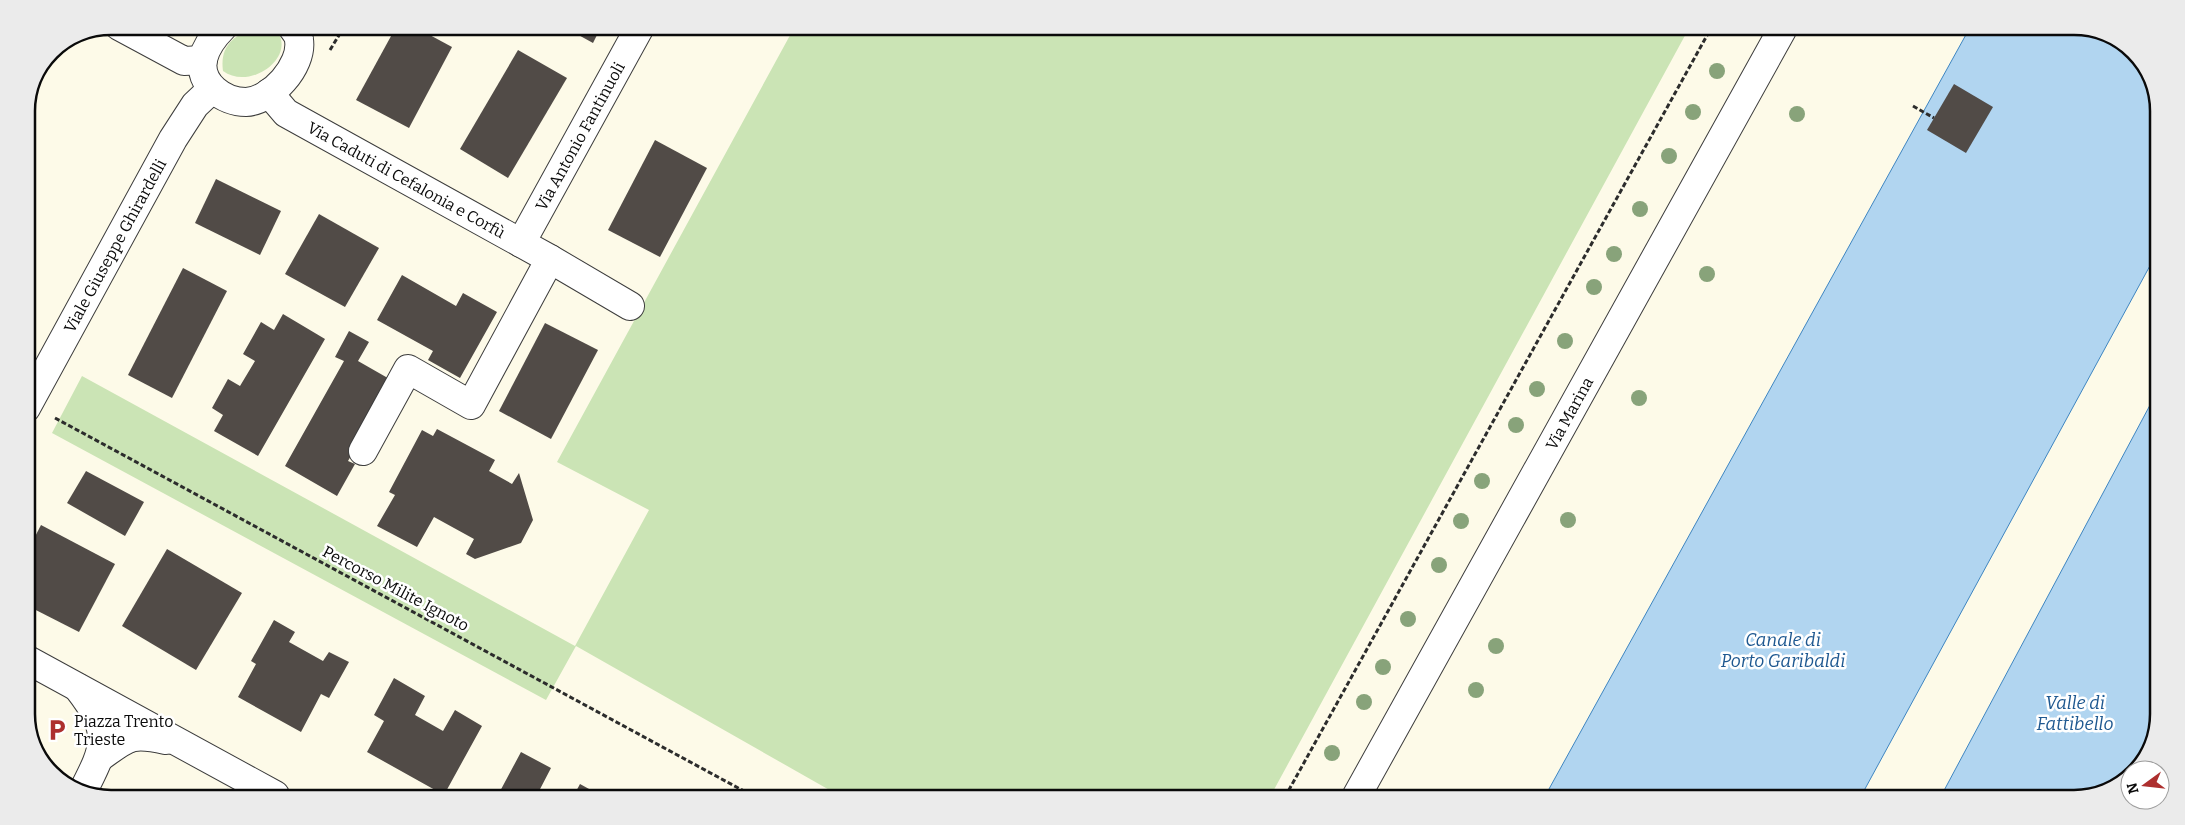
<svg xmlns="http://www.w3.org/2000/svg" width="2185" height="825" viewBox="0 0 2185 825" font-family="Bitter,serif">
	<rect width="100%" height="100%" fill="#fdfae8"/>
	<!-- green -->
	<g fill="#cbe4b5">
		<path d="M 263,27 L 276,29 C 298,57 250,91 223,71 C 219,43 238,32 263,27 Z"/>
		<polygon points="794,28 1688,30 1270,797 840,796 576,646 546,700 52,433 82,376 575,646 649,510 557,462"/>
	</g>
	<!-- water -->
	<g fill="#b1d5f0" stroke="#3e85c1">
		<polygon points="1968,31 2102,31 2141,59 2159,105 2158,251 1860,798 1544,798"/>
		<polygon points="2157,392 2154,742 2133,770 2130,770 2130,773 2122,784 2075,799 1940,798"/>
	</g>
	<!-- building -->
	<g fill="#514b47">
		<polygon points="396,27 415,27 452,47 409,128 356,100"/>
		<polygon points="564,27 601,27 593,43"/>
		<polygon points="518,50 567,78 508,178 460,149"/>
		<polygon points="1954,84 1993,107 1966,153 1927,130"/>
		<polygon points="655,140 707,168 660,257 608,230"/>
		<polygon points="216,179 281,211 260,255 195,223"/>
		<polygon points="319,214 379,248 345,307 285,274"/>
		<polygon points="183,268 227,291 172,398 128,375"/>
		<polygon points="402,275 456,306 463,293 497,312 460,378 428,360 433,351 377,320"/>
		<polygon points="283,314 325,339 258,456 214,431 223,415 212,408 228,379 240,386 255,361 243,354 261,322 274,330"/>
		<polygon points="545,323 598,350 551,439 499,411"/>
		<polygon points="349,331 369,342 358,361 393,381 348,461 355,464 337,496 285,466 344,361 335,357"/>
		<polygon points="437,429 495,460 489,471 512,484 519,473 533,520 521,543 475,559 466,554 474,539 434,517 417,547 377,526 395,495 389,492 422,430 433,436"/>
		<polygon points="86,471 144,502 125,536 67,503"/>
		<polygon points="41,525 115,564 79,632 26,605 26,554"/>
		<polygon points="167,549 242,593 196,670 122,626"/>
		<polygon points="274,620 295,632 289,642 323,661 329,652 349,662 329,698 321,694 301,732 238,697 256,664 251,661"/>
		<polygon points="394,678 425,696 415,715 443,731 455,710 482,726 444,795 367,752 384,721 374,715"/>
		<polygon points="521,752 551,768 538,793 542,795 498,795"/>
		<polygon points="580,784 600,795 574,795"/>
	</g>
	<g fill="none" stroke-linecap="round" stroke-linejoin="round">
		<defs>
			<g id="minor">
				<polyline points="119,26 184,61 203,60"/>
				<path d="M 223,27 C 214,36 206,46 203,59 C 198,84 224,102 246,102 C 271,101 303,66 299,40 C 299,36 295,31 292,27"/>
				<path id="s1" d="M 269,93 L 286,113 L 550,259 L 630,306"/>
				<path id="s2" d="M 521,243 L 640,27"/>
				<path id="s3" d="M 26,408 L 173,139 L 195,105 L 212,89"/>
				<polyline points="363,451 408,369 471,405 550,259"/>
				<polyline points="26,659 275,795"/>
				<path d="M 78,688 C 113,733 106,746 82,793"/>
				<path d="M 100,757 C 128,737 130,732 166,740"/>
			</g>
			<g id="tertiary">
				<path id="s4" d="M 1356,797 L 1782,30"/>
			</g>
		</defs>
		<!-- minor casing -->
		<use href="#minor" stroke="#3d3d3d" stroke-width="30"/>
		<!-- tertiary casing -->
		<use href="#tertiary" stroke="#3d3d3d" stroke-width="30"/>
		<!-- path -->
		<g stroke="#2c2c2c" stroke-width="3" stroke-dasharray="5 2.5" stroke-linecap="butt">
			<polyline points="330,50 344,27"/>
			<polyline points="1913,106 1934,118"/>
			<polyline points="55,418 753,796"/>
			<polyline points="1285,797 1710,30"/>
		</g>
		<!-- minor -->
		<use href="#minor" stroke="#fff" stroke-width="28"/>
		<!-- tertiary -->
		<use href="#tertiary" stroke="#fff" stroke-width="28"/>
	</g>
	<!-- trees -->
	<g fill="#88a37a">
		<circle cx="1717" cy="71" r="8"/>
		<circle cx="1693" cy="112" r="8"/>
		<circle cx="1797" cy="114" r="8"/>
		<circle cx="1669" cy="156" r="8"/>
		<circle cx="1640" cy="209" r="8"/>
		<circle cx="1614" cy="254" r="8"/>
		<circle cx="1707" cy="274" r="8"/>
		<circle cx="1594" cy="287" r="8"/>
		<circle cx="1565" cy="341" r="8"/>
		<circle cx="1537" cy="389" r="8"/>
		<circle cx="1639" cy="398" r="8"/>
		<circle cx="1516" cy="425" r="8"/>
		<circle cx="1482" cy="481" r="8"/>
		<circle cx="1568" cy="520" r="8"/>
		<circle cx="1461" cy="521" r="8"/>
		<circle cx="1439" cy="565" r="8"/>
		<circle cx="1408" cy="619" r="8"/>
		<circle cx="1496" cy="646" r="8"/>
		<circle cx="1383" cy="667" r="8"/>
		<circle cx="1476" cy="690" r="8"/>
		<circle cx="1364" cy="702" r="8"/>
		<circle cx="1332" cy="753" r="8"/>
	</g>
	<!-- icons -->
	<defs>
		<symbol id="parking-bare" viewBox="-9 -9 18 18"><path d="M-3.5-5.5H1a3.5 3.5 0 0 1 0 7H-1V5.5H-3.5ZM-1-3.4V-.6H.8a1.4 1.4 0 0 0 0-2.8Z" fill="#ad2f2e" stroke="#fff" stroke-width="2.5" paint-order="stroke"/></symbol>
	</defs>
	<g fill-rule="evenodd">
		<use href="#parking-bare" x="41" y="714" width="32" height="32"/>
	</g>
	<g text-anchor="middle" stroke-width="5" stroke-linejoin="round" paint-order="stroke">
		<!-- street labels -->
		<g font-size="16" fill="#0a0a0a" stroke="#fff">
			<text dy="6" stroke="none"><textPath href="#s2" startOffset="122">Via Antonio Fantinuoli</textPath></text>
			<text dy="6" stroke="none"><textPath href="#s1" startOffset="164">Via Caduti di Cefalonia e Corfù</textPath></text>
			<text dy="6" stroke="none"><textPath href="#s3" startOffset="185">Viale Giuseppe Ghirardelli</textPath></text>
			<text dy="6" stroke="none"><textPath href="#s4" startOffset="439">Via Marina</textPath></text>
			<text transform="translate(396 588) rotate(28)" y="6">Percorso Milite Ignoto</text>
		</g>
		<!-- poi labels -->
		<g font-size="16" fill="#0a0a0a" stroke="#fff" text-anchor="start">
			<text x="74" y="727">Piazza Trento<tspan x="74" dy="18">Trieste</tspan></text>
		</g>
		<!-- water labels -->
		<g font-size="18" font-style="italic" fill="#1e5890" stroke="#fff">
			<text x="1783" y="646">Canale di<tspan x="1783" dy="21">Porto Garibaldi</tspan></text>
			<text x="2075" y="709">Valle di<tspan x="2075" dy="21">Fattibello</tspan></text>
		</g>
	</g>
	<!-- crop -->
	<path d="M0 0H2185V825H0ZM111 35H2074A76 76 0 0 1 2150 111V714A76 76 0 0 1 2074 790H111A76 76 0 0 1 35 714V111A76 76 0 0 1 111 35Z" fill="#ebebeb" fill-rule="evenodd"/>
	<path fill="none" stroke="#0a0a0a" stroke-width="2.5" d="M111 35H2074A76 76 0 0 1 2150 111V714A76 76 0 0 1 2074 790H111A76 76 0 0 1 35 714V111A76 76 0 0 1 111 35Z"/>
	<!-- north arrow -->
	<g transform="translate(2145 785) rotate(255)"><circle r="24" fill="#ffffff" stroke="#9d9d9d"/>
	<path d="M0-4L9 19L0 12L-9 19Z" fill="#ad2f2e"/>
	<text y="-8" font-size="14" font-weight="bold" text-anchor="middle" fill="#0a0a0a">N</text>
	</g>
</svg>
